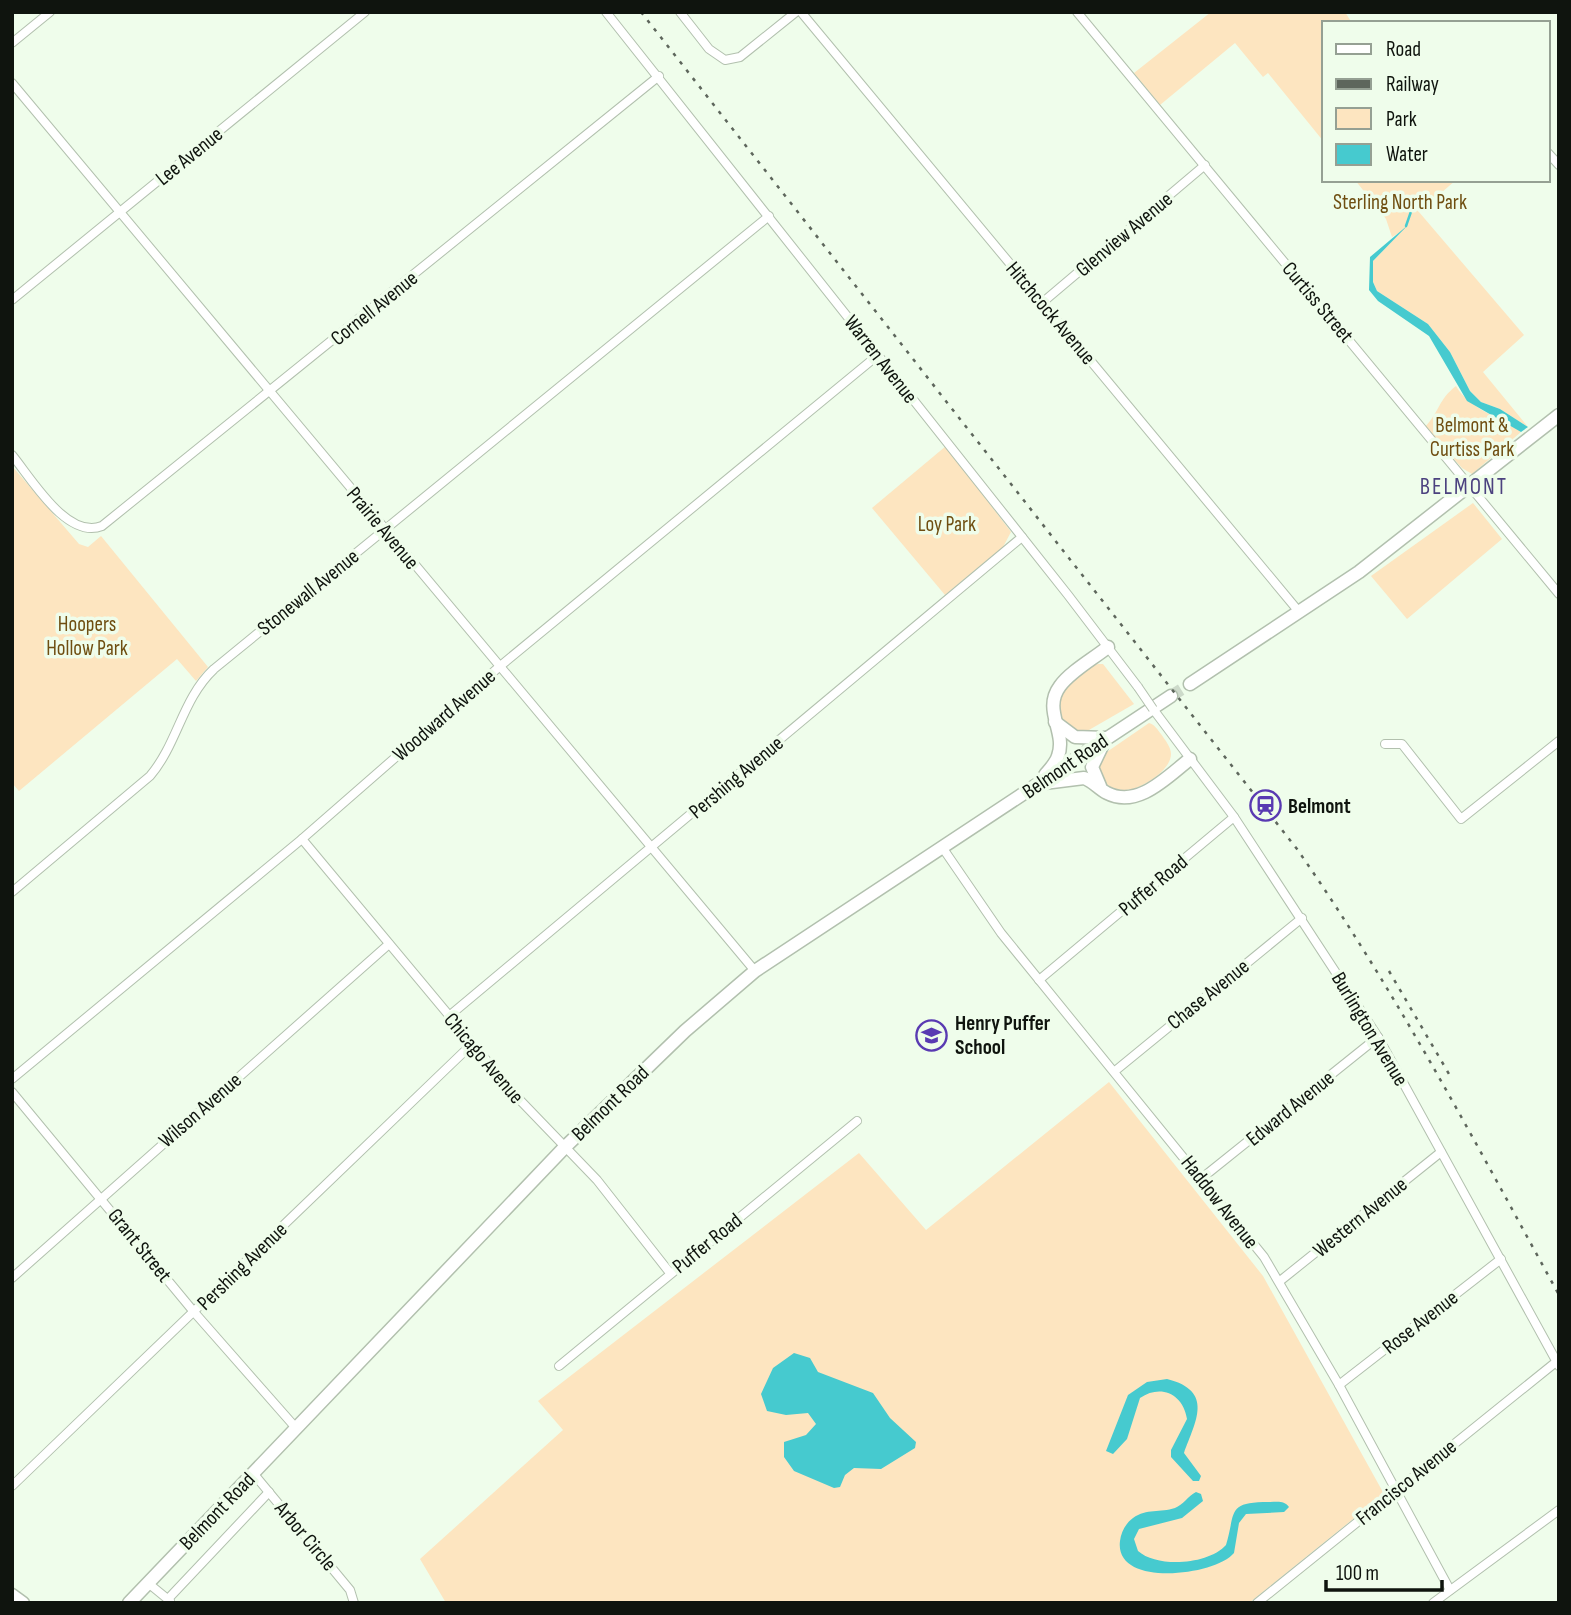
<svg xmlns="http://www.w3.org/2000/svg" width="1571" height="1615" viewBox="0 0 1571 1615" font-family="'Sofia Sans Condensed',sans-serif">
	<rect width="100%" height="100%" fill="#effdeb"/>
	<!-- green -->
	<g fill="#fde5c0">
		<polygon points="1211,12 1345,12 1352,23 1324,23 1324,142 1268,73 1263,77 1235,43 1160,105 1134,73"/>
		<polygon points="1355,180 1456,180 1419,212 1524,335 1483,372 1528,427 1500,409 1481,402 1470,391 1450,352 1428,324 1377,291 1373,282 1373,261 1402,231 1392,237 1386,219"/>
		<path d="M 1456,386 C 1469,409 1500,417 1521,432 L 1472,474 L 1462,468 L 1425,427 C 1440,411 1438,400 1456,386 Z"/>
		<polygon points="946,446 1011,532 1003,547 945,595 872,508"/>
		<polygon points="12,466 79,544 88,547 101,536 208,667 196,681 177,659 19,791 12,783"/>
		<polygon points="1473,503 1502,539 1407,619 1371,576"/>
		<path d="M 1098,664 L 1103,664 L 1134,704 L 1082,734 C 1038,716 1063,675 1098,664 Z"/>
		<path d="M 1149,723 C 1155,725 1157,729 1161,734 C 1165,740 1171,747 1171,754 C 1171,771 1140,790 1125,790 C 1115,791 1106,785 1100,779 L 1098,758 Z"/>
		<polygon points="1109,1082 1263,1276 1384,1494 1249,1603 446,1603 420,1559 563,1430 538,1401 859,1153 926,1230"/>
	</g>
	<!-- water -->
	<g fill="#46cacf">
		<polygon points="1408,225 1373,261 1373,282 1377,291 1428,324 1450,352 1470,391 1481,402 1500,409 1528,427 1521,432 1467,401 1429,336 1378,301 1369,290 1370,257"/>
		<polygon points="794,1353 810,1358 818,1372 873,1393 890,1418 916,1442 915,1448 881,1469 854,1468 845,1475 840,1487 834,1488 794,1471 784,1457 784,1442 806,1435 816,1424 808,1413 786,1415 767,1411 761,1394 773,1368"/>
		<path d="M 1167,1379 C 1215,1391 1195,1422 1184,1453 L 1201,1476 L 1199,1481 L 1193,1481 L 1171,1457 L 1171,1450 L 1187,1419 C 1183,1393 1160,1384 1140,1398 L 1127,1439 L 1113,1454 L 1106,1451 L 1128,1395 L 1147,1382 Z"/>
		<path d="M 1196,1492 L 1201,1494 L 1203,1501 L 1182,1518 L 1139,1529 L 1134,1539 L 1138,1551 C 1157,1568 1208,1565 1226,1545 C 1236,1512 1226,1502 1269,1502 C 1277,1502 1284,1500 1289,1507 L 1284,1512 L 1246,1514 L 1239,1523 L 1234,1553 C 1215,1576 1114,1588 1120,1541 C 1121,1532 1126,1523 1133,1518 C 1147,1508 1160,1513 1175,1508 C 1183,1505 1188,1496 1196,1492 Z"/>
	</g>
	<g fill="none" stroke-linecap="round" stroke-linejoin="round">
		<!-- stream -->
		<polyline stroke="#46cacf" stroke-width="2.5" points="1406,226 1415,200"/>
		<!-- secondary-tunnel -->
		<polyline stroke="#cddaca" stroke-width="12" stroke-dasharray="12 6" stroke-linecap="butt" points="1171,696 1190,684"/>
		<defs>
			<g id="minor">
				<polyline points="606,12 1068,595 1138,687"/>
				<polyline points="680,12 709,49 725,60 740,57 796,12"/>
				<polyline points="801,12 1300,613"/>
				<polyline points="1077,12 1559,594"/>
				<polyline points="12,43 50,12"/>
				<polyline points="12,83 755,971"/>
				<polyline points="1548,153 1559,165"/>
				<polyline points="12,300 365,12"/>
				<polyline points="1043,302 1205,165"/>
				<path d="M 12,455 C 31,478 67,540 102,526 L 659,76"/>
				<polyline points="1153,709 1234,817 1378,1037 1559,1366"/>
				<polyline points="1385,744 1402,744 1461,819 1559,741"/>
				<polyline points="302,839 517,1097 597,1180 670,1273"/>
				<polyline points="942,847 1001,933 1264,1257 1339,1385 1450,1590"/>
				<path d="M 12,892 L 150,776 C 178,743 182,699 214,669 L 769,216"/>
				<polyline points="1039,980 1234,817"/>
				<polyline points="449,1016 1022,537"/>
				<polyline points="1115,1071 1302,918"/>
				<polyline points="12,1079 302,839 499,667 878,355"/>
				<polyline points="12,1092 194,1312 296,1428"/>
				<polyline points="1202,1178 1378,1037"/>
				<polyline points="12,1278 389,944"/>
				<polyline points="1280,1281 1441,1152"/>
				<polyline points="559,1366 857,1121"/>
				<polyline points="1339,1385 1501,1259"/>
				<polyline points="253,1473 350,1590 354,1603"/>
				<polyline points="12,1486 472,1044"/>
				<polyline points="148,1583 170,1601"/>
				<polyline points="168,1599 269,1492"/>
				<polyline points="1257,1603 1556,1362"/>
				<polyline points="1433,1603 1559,1510"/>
			</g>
			<g id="secondary">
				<polyline points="1190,684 1359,572 1559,415"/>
				<polyline points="1055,722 1075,737 1106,738"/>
				<path d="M 1045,775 C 1050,769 1056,763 1058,756 C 1067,732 1042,710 1060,686 C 1071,671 1093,659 1108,647"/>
				<path d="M 1044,783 L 1084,778 C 1093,781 1099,789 1107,793 C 1138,809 1168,776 1190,759"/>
				<polyline points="1100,786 1092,767 1104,742"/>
				<polyline points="129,1603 564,1148 685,1031 755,971 1171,696"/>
			</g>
			<polyline id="primary" points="12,1595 23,1603"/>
		</defs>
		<!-- minor casing -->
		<use href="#minor" stroke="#b2c0ae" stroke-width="10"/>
		<!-- secondary casing -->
		<use href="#secondary" stroke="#b2c0ae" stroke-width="15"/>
		<!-- primary casing -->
		<use href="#primary" stroke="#b2c0ae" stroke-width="15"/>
		<!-- minor -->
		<use href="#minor" stroke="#fff" stroke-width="8"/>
		<!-- secondary -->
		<use href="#secondary" stroke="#fff" stroke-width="12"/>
		<!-- primary -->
		<use href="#primary" stroke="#fff" stroke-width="12"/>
		<!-- rail -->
		<g stroke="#5e665c" stroke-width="2.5" stroke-dasharray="3.5 7" stroke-linecap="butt">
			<path d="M 641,12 L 1297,849 C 1396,991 1476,1144 1559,1295"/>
			<polyline points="1389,971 1449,1074"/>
		</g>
		<defs>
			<polyline id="minor-bridge" points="1138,687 1153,709"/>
		</defs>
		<!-- minor-bridge casing -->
		<use href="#minor-bridge" stroke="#b2c0ae" stroke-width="10" stroke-linecap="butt"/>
		<!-- minor-bridge -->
		<use href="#minor-bridge" stroke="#fff" stroke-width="8"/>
	</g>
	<!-- icons -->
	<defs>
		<symbol id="station-ring" viewBox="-11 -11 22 22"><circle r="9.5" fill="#effdeb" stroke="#593ab2" stroke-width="1.5"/><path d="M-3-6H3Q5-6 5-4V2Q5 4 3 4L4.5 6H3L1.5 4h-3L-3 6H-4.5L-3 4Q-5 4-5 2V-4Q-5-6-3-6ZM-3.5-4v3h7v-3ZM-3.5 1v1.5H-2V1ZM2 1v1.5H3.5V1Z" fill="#593ab2"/></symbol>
		<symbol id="school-ring" viewBox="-11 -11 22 22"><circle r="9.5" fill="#effdeb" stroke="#593ab2" stroke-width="1.5"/><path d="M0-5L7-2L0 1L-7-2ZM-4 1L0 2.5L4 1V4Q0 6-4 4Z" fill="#593ab2"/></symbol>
	</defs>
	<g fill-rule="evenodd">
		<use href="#station-ring" x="1248" y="788" width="35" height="35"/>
		<use href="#school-ring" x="914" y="1018" width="35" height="35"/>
	</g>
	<g text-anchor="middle" stroke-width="7" stroke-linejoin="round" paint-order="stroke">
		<!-- street labels -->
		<g font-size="21" fill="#0f140e" stroke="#effdeb">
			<text transform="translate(189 156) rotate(-39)" y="7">Lee Avenue</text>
			<text transform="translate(1124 234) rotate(-40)" y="7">Glenview Avenue</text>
			<text transform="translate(1318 302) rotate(50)" y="7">Curtiss Street</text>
			<text transform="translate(374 308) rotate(-39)" y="7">Cornell Avenue</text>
			<text transform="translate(1051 313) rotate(50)" y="7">Hitchcock Avenue</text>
			<text transform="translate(881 359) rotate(52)" y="7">Warren Avenue</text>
			<text transform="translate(383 528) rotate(50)" y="7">Prairie Avenue</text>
			<text transform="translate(308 592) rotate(-39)" y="7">Stonewall Avenue</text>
			<text transform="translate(444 715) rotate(-41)" y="7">Woodward Avenue</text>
			<text transform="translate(1065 766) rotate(-34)" y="7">Belmont Road</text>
			<text transform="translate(736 777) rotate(-40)" y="7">Pershing Avenue</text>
			<text transform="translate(1153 885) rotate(-40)" y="7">Puffer Road</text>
			<text transform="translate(1208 994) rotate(-39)" y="7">Chase Avenue</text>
			<text transform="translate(1370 1029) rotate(59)" y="7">Burlington Avenue</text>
			<text transform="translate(484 1058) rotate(50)" y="7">Chicago Avenue</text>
			<text transform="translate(610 1103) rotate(-44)" y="7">Belmont Road</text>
			<text transform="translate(1290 1108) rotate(-39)" y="7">Edward Avenue</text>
			<text transform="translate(200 1110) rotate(-41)" y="7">Wilson Avenue</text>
			<text transform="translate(1220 1202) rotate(52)" y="7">Haddow Avenue</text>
			<text transform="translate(1360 1217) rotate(-39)" y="7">Western Avenue</text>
			<text transform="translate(707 1243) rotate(-39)" y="7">Puffer Road</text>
			<text transform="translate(140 1245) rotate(51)" y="7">Grant Street</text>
			<text transform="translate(242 1266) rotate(-44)" y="7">Pershing Avenue</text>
			<text transform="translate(1420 1322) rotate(-38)" y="7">Rose Avenue</text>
			<text transform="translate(1406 1482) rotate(-39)" y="7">Francisco Avenue</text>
			<text transform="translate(217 1511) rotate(-46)" y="7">Belmont Road</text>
			<text transform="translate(306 1536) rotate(50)" y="7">Arbor Circle</text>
		</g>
		<!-- park labels -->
		<g font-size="21" fill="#6f4e11" stroke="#effdeb">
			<text x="1400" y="209">Sterling North Park</text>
			<text x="1472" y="432">Belmont &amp;<tspan x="1472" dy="24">Curtiss Park</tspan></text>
			<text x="947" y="531">Loy Park</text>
			<text x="87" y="631">Hoopers<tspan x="87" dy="24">Hollow Park</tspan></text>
		</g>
		<!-- poi labels -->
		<g font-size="21" font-weight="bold" fill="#0f140e" stroke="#effdeb" text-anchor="start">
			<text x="1288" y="813">Belmont</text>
			<text x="955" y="1030">Henry Puffer<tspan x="955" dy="24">School</tspan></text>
		</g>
		<!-- neighbourhood labels -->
		<g font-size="23" letter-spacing="2" fill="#4c427f" stroke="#effdeb">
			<text x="1464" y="494">BELMONT</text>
		</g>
	</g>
	<!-- border -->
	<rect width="1571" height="1615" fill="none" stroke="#0f140e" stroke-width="28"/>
	<!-- legend -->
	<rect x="1322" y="21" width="228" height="161" fill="#effdeb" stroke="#95a093" stroke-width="2"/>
	<rect x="1336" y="44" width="35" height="10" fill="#ffffff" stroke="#95a093" stroke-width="2"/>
	<text x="1386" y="56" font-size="21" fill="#0f140e">Road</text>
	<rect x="1336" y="79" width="35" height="10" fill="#5e665c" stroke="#95a093" stroke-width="2"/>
	<text x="1386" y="91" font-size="21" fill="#0f140e">Railway</text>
	<rect x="1336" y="108" width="35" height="21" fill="#fde5c0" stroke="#95a093" stroke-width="2"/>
	<text x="1386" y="126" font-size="21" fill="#0f140e">Park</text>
	<rect x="1336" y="144" width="35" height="21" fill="#46cacf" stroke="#95a093" stroke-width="2"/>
	<text x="1386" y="161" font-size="21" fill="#0f140e">Water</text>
	<!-- scale -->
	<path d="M1326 1580v10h116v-10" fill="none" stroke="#0f140e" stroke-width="3.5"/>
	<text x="1336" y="1580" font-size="21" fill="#0f140e" stroke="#effdeb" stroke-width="5" paint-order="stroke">100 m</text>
</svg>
